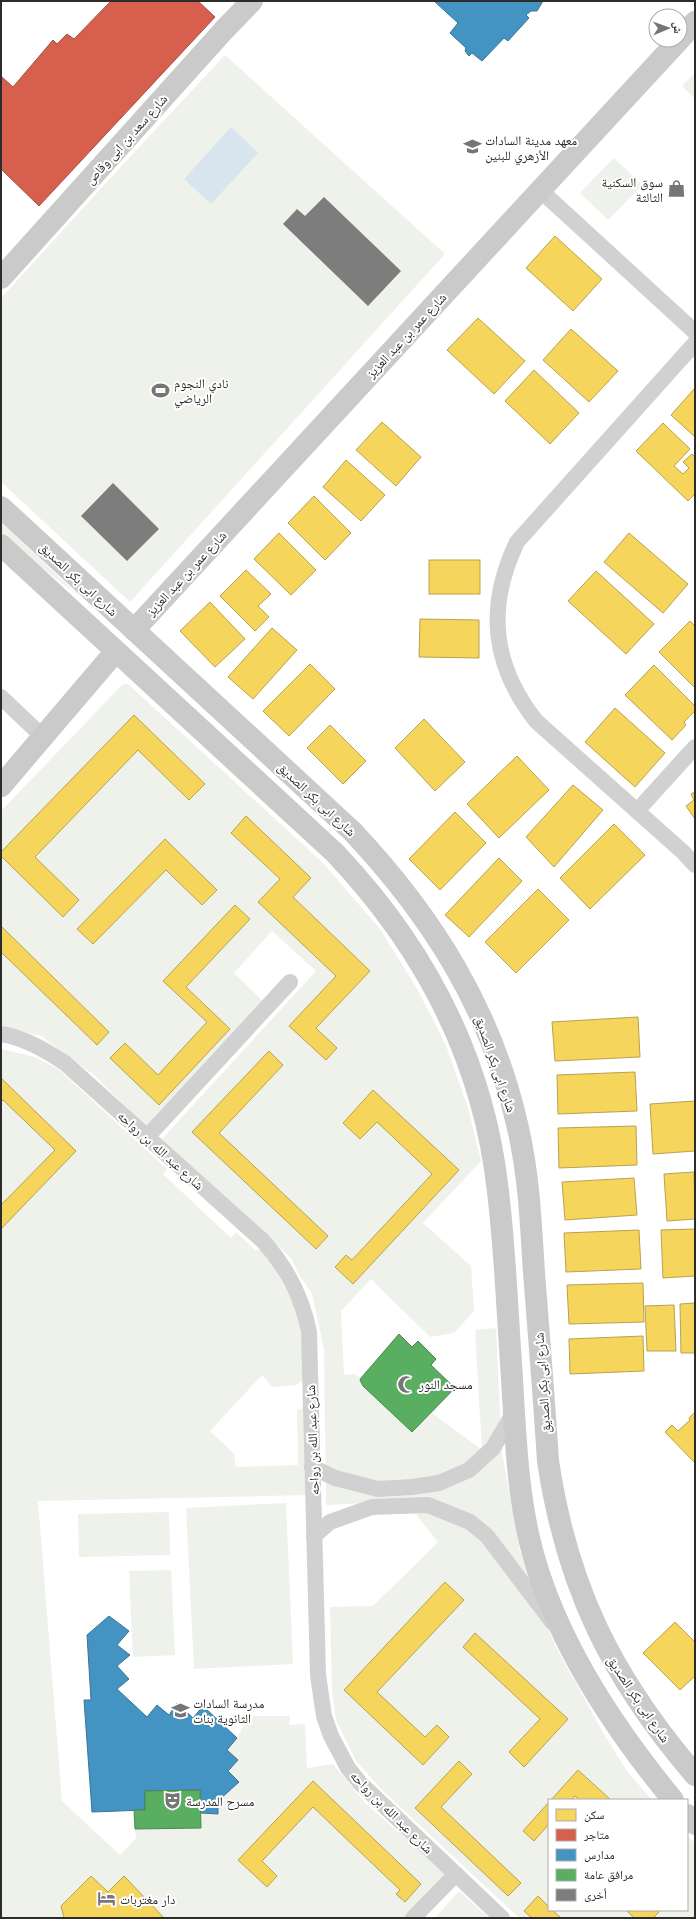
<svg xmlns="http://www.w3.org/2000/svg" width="696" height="1919" viewBox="0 0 696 1919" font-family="Inter,'Noto Naskh Arabic',sans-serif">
	<rect width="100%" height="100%" fill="#fff"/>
	<!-- green -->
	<g fill="#eef2eb">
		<polygon points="225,55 445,254 130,602 1,482 1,298 115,173"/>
		<polygon points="695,73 695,99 682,86"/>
		<polygon points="614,158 642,185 608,220 580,193"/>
		<polygon points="1,522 80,597 32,560 1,532"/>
		<polygon points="123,684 128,684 322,862 380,929 416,987 445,1043 468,1108 481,1161 423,1223 471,1266 474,1311 454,1333 430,1337 371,1279 341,1311 344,1375 354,1374 361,1378 363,1386 412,1432 432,1413 482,1450 475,1330 496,1328 502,1452 520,1551 539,1608 557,1649 604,1734 627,1771 652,1800 549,1800 549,1910 687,1910 687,1836 695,1843 695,1918 519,1918 381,1789 356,1761 336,1720 332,1691 330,1607 373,1606 438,1542 417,1516 416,1501 326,1505 324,1349 312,1294 300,1276 291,1258 161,1140 316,971 272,931 234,973 266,1004 150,1131 94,1075 41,1036 1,1026 1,811"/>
		<polygon points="1,1049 35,1057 58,1069 167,1169 163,1174 231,1238 236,1232 255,1250 269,1248 280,1279 293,1301 298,1317 307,1378 296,1385 272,1387 262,1375 210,1431 234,1454 236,1467 298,1465 297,1410 304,1408 309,1495 38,1501 62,1801 120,1855 136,1838 135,1829 201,1828 201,1813 218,1814 218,1801 239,1782 228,1771 238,1760 227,1750 237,1738 249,1716 290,1716 289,1725 305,1724 307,1768 333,1764 366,1804 447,1874 407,1918 1,1918"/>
		<polygon points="286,1503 293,1664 194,1669 186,1508"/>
		<polygon points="169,1512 170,1555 79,1557 78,1514"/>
		<polygon points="171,1570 175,1655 133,1657 129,1571"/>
		<polygon points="459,1891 489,1918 435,1918"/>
	</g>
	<!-- water -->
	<polygon fill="#d8e4ee" points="231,127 258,153 211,204 184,179"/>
	<!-- homes -->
	<g fill="#f6d55c" stroke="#b9a24e">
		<polygon points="555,236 602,279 573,311 526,268"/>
		<polygon points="478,318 525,361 494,394 447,350"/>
		<polygon points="571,329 618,371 589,402 543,360"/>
		<polygon points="534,370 579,413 550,444 505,401"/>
		<polygon points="695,388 695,437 671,415"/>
		<polygon points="382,422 421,457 396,486 356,450"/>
		<polygon points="663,423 690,449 674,466 683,474 689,468 683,462 692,454 695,457 695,494 688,501 636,451"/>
		<polygon points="346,460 385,495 361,521 323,487"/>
		<polygon points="314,496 351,533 325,560 288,523"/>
		<polygon points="279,533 316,570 291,595 254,559"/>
		<polygon points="629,533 688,584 663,613 604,562"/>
		<rect x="429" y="560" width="51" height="34"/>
		<polygon points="246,570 271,594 258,606 269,617 255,631 220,596"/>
		<polygon points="596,571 654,624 626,654 568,601"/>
		<polygon points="210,602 245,639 215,667 180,631"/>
		<polygon points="420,619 479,620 479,658 419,657"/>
		<polygon points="690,621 695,626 695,688 659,652"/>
		<polygon points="272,628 297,650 253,699 228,677"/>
		<polygon points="310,664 335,689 289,736 263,711"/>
		<polygon points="654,665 695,706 695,711 684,722 686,725 672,740 625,695"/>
		<polygon points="615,708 665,753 635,787 585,742"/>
		<polygon points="134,715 205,784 189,800 138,750 35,857 79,900 63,917 1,856 1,852"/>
		<polygon points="424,719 465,762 435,791 395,748"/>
		<polygon points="330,725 366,761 343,784 307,748"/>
		<polygon points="517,756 549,790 499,838 467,804"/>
		<polygon points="573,785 603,810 554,867 526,837"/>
		<polygon points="695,792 695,819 686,806 694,800 691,794"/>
		<polygon points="455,812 486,843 440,890 409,859"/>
		<polygon points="246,816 311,878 293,897 370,971 316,1028 337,1048 326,1060 289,1026 336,976 258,902 280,879 231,833"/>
		<polygon points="614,824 645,855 590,909 560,878"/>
		<polygon points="165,839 217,890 202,905 166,870 93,944 77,929"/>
		<polygon points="499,858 522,881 469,937 445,915"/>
		<polygon points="538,889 569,920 516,973 485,942"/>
		<polygon points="235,905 250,919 186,987 230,1029 159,1105 110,1058 125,1043 158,1075 207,1022 163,981"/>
		<polygon points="1,926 109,1032 97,1045 1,952"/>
		<polygon points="638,1017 640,1057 555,1061 552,1022"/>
		<polygon points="269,1051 283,1065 219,1133 328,1236 316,1249 192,1132"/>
		<polygon points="635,1072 637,1111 558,1114 557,1075"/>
		<polygon points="1,1078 76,1151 1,1229 1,1205 55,1150 3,1100 1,1102"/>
		<polygon points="373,1090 459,1170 353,1284 335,1267 346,1255 352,1260 432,1174 377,1122 360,1139 343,1123"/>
		<polygon points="695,1101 695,1151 653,1154 650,1104"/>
		<polygon points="636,1126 637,1165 559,1168 558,1128"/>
		<polygon points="694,1172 695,1219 667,1221 664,1174"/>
		<polygon points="634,1178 637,1215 565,1220 562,1182"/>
		<polygon points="695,1229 695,1276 663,1278 661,1230"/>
		<polygon points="639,1230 641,1269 566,1272 564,1233"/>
		<polygon points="643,1283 644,1322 569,1324 567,1285"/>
		<polygon points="695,1303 695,1353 681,1353 680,1304"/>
		<polygon points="674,1305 676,1351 647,1351 645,1306"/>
		<polygon points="643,1336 644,1371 570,1374 569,1339"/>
		<polygon points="695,1412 695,1463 665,1432 672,1425 678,1431 690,1420 689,1418"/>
		<polygon points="445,1582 464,1600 377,1692 425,1737 437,1725 449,1737 423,1765 344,1690"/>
		<polygon points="675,1622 695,1642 695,1676 680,1690 643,1653"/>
		<polygon points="475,1633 568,1719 524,1767 509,1752 540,1719 463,1647"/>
		<polygon points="459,1761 472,1774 441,1807 521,1883 508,1896 415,1808"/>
		<polygon points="578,1770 611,1800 580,1800 575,1796 571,1800 551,1800"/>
		<polygon points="313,1781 421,1884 405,1902 396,1894 400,1890 313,1807 262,1861 277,1876 267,1887 238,1860"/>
		<polygon points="549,1802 549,1824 534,1841 523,1831"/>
		<polygon points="91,1876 108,1892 124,1876 164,1918 64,1918 61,1906"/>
		<polygon points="538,1896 549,1907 549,1910 552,1910 561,1918 532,1918 524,1911"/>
		<polygon points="626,1910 661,1910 653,1918 634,1918"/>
	</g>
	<!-- shops -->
	<polygon fill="#d6604d" stroke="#a35043" points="111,1 198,1 215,17 39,206 1,169 1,79 2,77 13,87 53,40 57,44 67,34 74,39"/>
	<!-- schools -->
	<g fill="#4393c3" stroke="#3c7496">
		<polygon points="434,1 543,1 537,11 531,11 526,15 529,18 508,41 504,38 482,61 472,53 469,56 465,51 466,48 450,33 458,23"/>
		<polygon points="109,1616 129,1631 117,1645 130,1655 117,1666 129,1679 117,1689 147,1717 157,1705 169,1715 177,1703 193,1718 203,1706 237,1738 227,1750 238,1760 228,1771 239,1782 218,1801 218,1814 201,1813 200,1790 145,1791 145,1810 92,1812 84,1700 91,1700 87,1635"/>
	</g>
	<!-- public -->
	<g fill="#5aae61" stroke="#4c8751">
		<polygon points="399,1334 412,1347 418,1341 436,1359 431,1365 455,1388 412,1432 363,1386 360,1380 361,1378"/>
		<polygon points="200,1790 201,1828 135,1829 134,1810 145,1810 145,1791"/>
	</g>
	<!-- building -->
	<g fill="#7d7d7d">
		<polygon points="324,197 401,271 368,306 283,224 297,209 305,216"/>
		<polygon points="113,483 159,529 127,561 81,516"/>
	</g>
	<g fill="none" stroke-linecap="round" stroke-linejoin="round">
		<!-- street -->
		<g stroke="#d1d1d1" stroke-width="16">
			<polyline points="540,190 695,332"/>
			<path d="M 695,343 L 517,542 C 486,607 492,665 536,721 L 683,852 L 695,865"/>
			<polyline points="1,697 43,737"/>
			<polyline points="637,811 695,747"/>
			<path d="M 1,1034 C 25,1038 45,1050 65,1063 L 263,1241 C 287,1268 302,1296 309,1332 L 318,1675 L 324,1716 L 331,1736 L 348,1768 L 360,1783 L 502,1918"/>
			<polyline points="147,1137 290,982"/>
			<polyline points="312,1467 335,1478 378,1489 412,1487 439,1483 469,1470 493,1448 514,1412"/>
			<polyline points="314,1536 330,1522 372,1507 428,1505 470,1522 487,1536 553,1623"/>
			<polyline points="413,1918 456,1874"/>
		</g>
		<!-- secondary -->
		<g stroke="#cacaca" stroke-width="22">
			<polyline points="680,39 695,22"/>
			<polyline points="1,278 224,30 252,1"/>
			<path d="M 1,507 L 352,831 C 433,917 492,1011 518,1128 C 529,1176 531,1224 534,1273 C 539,1336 544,1398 548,1461 C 567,1588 612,1678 695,1775"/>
			<path d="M 1,545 L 335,853 C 425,948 484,1061 498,1192 C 505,1249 507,1306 511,1363 C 515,1422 516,1481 529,1538 C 551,1633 612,1726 673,1800"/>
			<polyline points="134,630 679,40"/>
			<polyline points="1,786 116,651"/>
			<polyline points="687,1815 695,1824"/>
		</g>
	</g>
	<!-- icons -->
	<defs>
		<symbol id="school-bare" viewBox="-9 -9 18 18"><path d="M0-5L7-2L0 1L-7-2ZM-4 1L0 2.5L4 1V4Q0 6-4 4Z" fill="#767676" stroke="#fff" stroke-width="2.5" paint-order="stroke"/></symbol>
		<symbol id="shop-bare" viewBox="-9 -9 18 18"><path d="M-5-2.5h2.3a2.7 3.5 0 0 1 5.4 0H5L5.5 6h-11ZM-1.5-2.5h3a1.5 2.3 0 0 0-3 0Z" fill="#767676" stroke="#fff" stroke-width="2.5" paint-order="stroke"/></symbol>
		<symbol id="stadium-bare" viewBox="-9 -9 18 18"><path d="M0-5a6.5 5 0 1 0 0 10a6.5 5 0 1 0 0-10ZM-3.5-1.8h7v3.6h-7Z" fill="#767676" stroke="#fff" stroke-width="2.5" paint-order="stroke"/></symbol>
		<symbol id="mosque-bare" viewBox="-9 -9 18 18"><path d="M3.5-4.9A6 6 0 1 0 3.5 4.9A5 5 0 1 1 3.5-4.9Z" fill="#767676" stroke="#fff" stroke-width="2.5" paint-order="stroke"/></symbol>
		<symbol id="theatre-bare" viewBox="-9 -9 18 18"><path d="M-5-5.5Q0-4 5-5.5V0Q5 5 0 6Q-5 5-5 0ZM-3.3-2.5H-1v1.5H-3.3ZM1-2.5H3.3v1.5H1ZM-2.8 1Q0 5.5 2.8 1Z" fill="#767676" stroke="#fff" stroke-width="2.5" paint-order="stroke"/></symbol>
		<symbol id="hotel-bare" viewBox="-9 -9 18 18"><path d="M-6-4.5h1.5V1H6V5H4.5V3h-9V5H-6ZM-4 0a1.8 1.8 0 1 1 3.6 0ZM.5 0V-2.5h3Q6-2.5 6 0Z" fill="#767676" stroke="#fff" stroke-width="2.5" paint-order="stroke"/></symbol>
	</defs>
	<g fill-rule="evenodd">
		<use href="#school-bare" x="460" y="134" width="25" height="25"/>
		<use href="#shop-bare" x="664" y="176" width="25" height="25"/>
		<use href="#stadium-bare" x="148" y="378" width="25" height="25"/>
		<use href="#mosque-bare" x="394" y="1372" width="25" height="25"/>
		<use href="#school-bare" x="168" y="1698" width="25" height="25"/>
		<use href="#theatre-bare" x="160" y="1788" width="25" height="25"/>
		<use href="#hotel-bare" x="94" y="1886" width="25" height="25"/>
	</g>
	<g text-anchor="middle" stroke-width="4" stroke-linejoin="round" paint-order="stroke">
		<!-- street labels -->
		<g font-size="13" fill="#2c2c2c" stroke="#fff">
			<text transform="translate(126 139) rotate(-48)" y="5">شارع سعد بن ابى وقاص</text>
			<text transform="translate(406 335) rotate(-47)" y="5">شارع عمر بن عبد العزيز</text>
			<text transform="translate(186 573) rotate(-47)" y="5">شارع عمر بن عبد العزيز</text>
			<text transform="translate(79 579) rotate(43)" y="5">شارع ابى بكر الصديق</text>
			<text transform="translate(317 799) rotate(43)" y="5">شارع ابى بكر الصديق</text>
			<text transform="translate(496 1064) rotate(71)" y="5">شارع ابى بكر الصديق</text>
			<text transform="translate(161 1150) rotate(42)" y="5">شارع عبد الله بن رواحه</text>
			<text transform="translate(542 1383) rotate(-94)" y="5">شارع ابى بكر الصديق</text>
			<text transform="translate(312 1440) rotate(-92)" y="5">شارع عبد الله بن رواحه</text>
			<text transform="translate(639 1699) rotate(56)" y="5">شارع ابى بكر الصديق</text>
			<text transform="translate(392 1812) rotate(45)" y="5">شارع عبد الله بن رواحه</text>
		</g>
		<!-- poi labels -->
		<g font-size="13" fill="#2c2c2c" stroke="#fff" text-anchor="start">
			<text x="485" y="145">معهد مدينة السادات<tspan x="485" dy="15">الأزهري للبنين</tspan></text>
			<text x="663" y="187" text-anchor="end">سوق السكنية<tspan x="663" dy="15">الثالثة</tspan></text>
			<text x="174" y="388">نادي النجوم<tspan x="174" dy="15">الرياضي</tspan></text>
			<text x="419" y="1389">مسجد النور</text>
			<text x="193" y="1708">مدرسة السادات<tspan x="193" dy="15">الثانوية بنات</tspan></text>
			<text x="186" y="1806">مسرح المدرسة</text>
			<text x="120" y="1904">دار مغتربات</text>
		</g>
	</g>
	<!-- border -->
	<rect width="696" height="1919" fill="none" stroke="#2c2c2c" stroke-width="4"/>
	<!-- legend -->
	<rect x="548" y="1799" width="140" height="112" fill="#ffffff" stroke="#ababab"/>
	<rect x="556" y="1809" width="20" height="12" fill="#f6d55c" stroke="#ababab"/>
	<text x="584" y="1819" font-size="12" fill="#2c2c2c">سكن</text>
	<rect x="556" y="1829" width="20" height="12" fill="#d6604d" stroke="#ababab"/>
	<text x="584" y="1839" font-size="12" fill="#2c2c2c">متاجر</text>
	<rect x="556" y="1849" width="20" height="12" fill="#4393c3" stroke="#ababab"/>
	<text x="584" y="1859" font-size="12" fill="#2c2c2c">مدارس</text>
	<rect x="556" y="1869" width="20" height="12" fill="#5aae61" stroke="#ababab"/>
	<text x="584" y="1879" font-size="12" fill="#2c2c2c">مرافق عامة</text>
	<rect x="556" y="1889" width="20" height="12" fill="#7d7d7d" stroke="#ababab"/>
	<text x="584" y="1899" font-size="12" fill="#2c2c2c">أخرى</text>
	<!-- north arrow -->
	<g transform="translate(668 28) rotate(88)"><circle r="19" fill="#ffffff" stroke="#ababab"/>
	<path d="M0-3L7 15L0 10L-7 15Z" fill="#767676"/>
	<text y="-6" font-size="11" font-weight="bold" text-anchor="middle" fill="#2c2c2c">ش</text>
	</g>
</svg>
